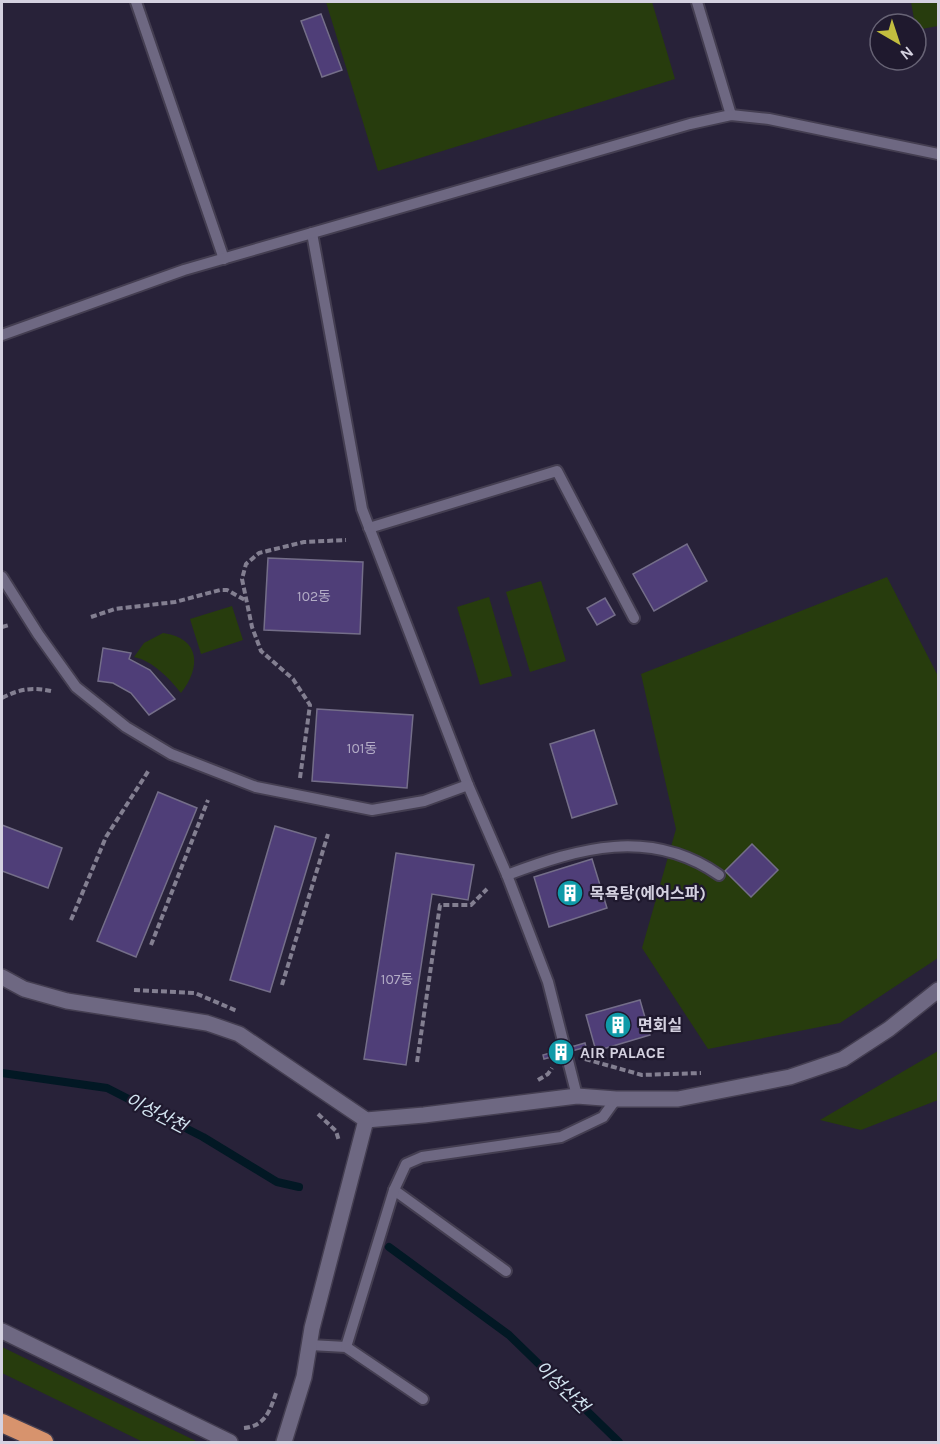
<svg xmlns="http://www.w3.org/2000/svg" width="940" height="1444" viewBox="0 0 940 1444" font-family="Karla,'Noto Sans KR',sans-serif">
	<rect width="100%" height="100%" fill="#282239"/>
	<!-- green -->
	<g fill="#273c0d">
		<polygon points="326,2 652,2 675,79 378,171"/>
		<polygon points="911,2 938,2 938,26 916,30"/>
		<polygon points="887,577 938,676 938,958 840,1023 708,1049 642,948 676,829 641,674"/>
		<polygon points="541,581 566,661 530,672 506,592"/>
		<polygon points="489,597 512,676 480,685 457,607"/>
		<polygon points="232,606 243,640 201,654 190,619"/>
		<path d="M 163,633 C 201,638 201,668 181,693 C 169,678 153,661 134,657 L 144,643 Z"/>
		<polygon points="938,1051 938,1100 861,1130 820,1120"/>
		<polygon points="2,1347 198,1442 143,1442 2,1373"/>
	</g>
	<g fill="none" stroke-linecap="round" stroke-linejoin="round">
		<!-- stream -->
		<g stroke="#021824" stroke-width="8">
			<polyline points="2,1073 107,1088 203,1137 277,1182 299,1187"/>
			<polyline points="389,1247 509,1335 619,1442"/>
		</g>
	</g>
	<!-- building -->
	<g fill="#4f3e78" stroke="#746e89" stroke-width="1.5">
		<polygon points="321,14 342,70 322,77 301,21"/>
		<polygon points="687,544 707,581 654,611 633,574"/>
		<polygon points="268,558 363,562 360,634 264,630"/>
		<polygon points="605,598 615,615 597,625 587,608"/>
		<polygon points="103,648 131,653 129,659 150,670 175,699 149,715 131,693 113,683 98,681"/>
		<polygon points="317,709 413,715 407,788 312,781"/>
		<polygon points="594,730 617,804 572,818 550,744"/>
		<polygon points="158,792 197,808 136,957 97,941"/>
		<polygon points="2,825 62,848 48,888 2,871"/>
		<polygon points="275,826 316,838 270,992 230,980"/>
		<polygon points="752,844 778,870 751,897 725,871"/>
		<polygon points="396,853 474,865 468,900 432,894 406,1065 364,1059"/>
		<polygon points="592,859 607,908 549,927 534,877"/>
		<polygon points="640,1000 650,1035 596,1051 586,1015"/>
		<polygon points="585,1043 586,1047 544,1059 543,1055"/>
	</g>
	<g fill="none" stroke-linecap="round" stroke-linejoin="round">
		<defs>
			<g id="service">
				<polyline points="136,2 224,259"/>
				<polyline points="697,2 731,115"/>
				<polyline points="312,233 362,509 468,785"/>
				<polyline points="2,335 184,270 690,124 731,115 769,119 938,154"/>
				<polyline points="369,528 557,471 634,618"/>
				<polyline points="2,577 38,634 76,687 126,727 171,754 256,787 372,810 424,801 468,785 507,875 548,982 577,1096"/>
				<path d="M 507,875 C 579,848 650,827 719,875"/>
				<polyline points="394,1190 506,1271"/>
				<polyline points="310,1345 346,1347 423,1399"/>
				<polyline points="346,1347 394,1190 406,1164 422,1157 561,1137 603,1117 616,1099"/>
			</g>
			<g id="minor">
				<polyline points="2,977 24,989 67,1001 207,1023 239,1034 366,1120 424,1115 577,1096 616,1099 678,1099 790,1077 843,1059 889,1029 938,990"/>
				<polyline points="2,1331 230,1442"/>
				<polyline points="284,1442 304,1377 312,1328 366,1120"/>
			</g>
			<polyline id="motorway" points="2,1423 44,1442"/>
		</defs>
		<!-- service casing -->
		<use href="#service" stroke="#443e51" stroke-width="14"/>
		<!-- minor casing -->
		<use href="#minor" stroke="#443e51" stroke-width="18"/>
		<!-- motorway casing -->
		<use href="#motorway" stroke="#443e51" stroke-width="21"/>
		<!-- path -->
		<g stroke="#837f91" stroke-width="4" stroke-dasharray="6 3" stroke-linecap="butt">
			<polyline points="91,617 115,609 175,602 220,590 227,590 245,600"/>
			<polyline points="2,627 9,625"/>
			<path d="M 2,698 C 19,689 32,687 51,691"/>
			<polyline points="300,778 310,705 293,679 261,651 252,627 242,579 246,564 259,553 304,542 346,540"/>
			<polyline points="71,920 106,837 149,770"/>
			<polyline points="151,945 208,800"/>
			<polyline points="282,985 328,834"/>
			<polyline points="134,990 195,993 237,1011"/>
			<polyline points="585,1059 642,1075 701,1073"/>
			<polyline points="417,1062 440,905 471,905 487,889"/>
			<polyline points="538,1080 548,1074 552,1068"/>
			<polyline points="318,1114 336,1131 339,1141"/>
			<path d="M 244,1428 C 265,1426 270,1411 276,1393"/>
		</g>
		<!-- service -->
		<use href="#service" stroke="#6e6882" stroke-width="10"/>
		<!-- minor -->
		<use href="#minor" stroke="#6e6882" stroke-width="15"/>
		<!-- motorway -->
		<use href="#motorway" stroke="#d7936d" stroke-width="18"/>
	</g>
	<!-- icons -->
	<defs>
		<symbol id="building-disc" viewBox="-11 -11 22 22"><circle r="9.5" fill="#0f9aa8" stroke="#1f192e"/><path d="M-4-6H4V6H1V3H-1V6H-4ZM-2.5-4.3h1.7v1.8h-1.7ZM.8-4.3h1.7v1.8H.8ZM-2.5-1h1.7V.8h-1.7ZM.8-1h1.7V.8H.8Z" fill="#fff"/></symbol>
	</defs>
	<g fill-rule="evenodd">
		<use href="#building-disc" x="555" y="878" width="30" height="30"/>
		<use href="#building-disc" x="603" y="1010" width="30" height="30"/>
		<use href="#building-disc" x="546" y="1037" width="30" height="30"/>
	</g>
	<g text-anchor="middle" stroke-width="4.5" stroke-linejoin="round" paint-order="stroke">
		<!-- number labels -->
		<g font-size="14" fill="#b3acc6">
			<text x="314" y="601">102동</text>
			<text x="362" y="753">101동</text>
			<text x="397" y="984">107동</text>
		</g>
		<!-- poi labels -->
		<g font-size="16" font-weight="bold" fill="#d4d1e0" stroke="#1f192e" text-anchor="start">
			<text x="590" y="899">목욕탕(에어스파)</text>
			<text x="638" y="1031">면회실</text>
			<text x="580" y="1058">AIR PALACE</text>
		</g>
		<!-- water labels -->
		<g font-size="18" font-style="italic" fill="#d3e5f1" stroke="#1f192e">
			<text transform="translate(156 1113) rotate(27)" y="6">이성산천</text>
			<text transform="translate(562 1387) rotate(44)" y="6">이성산천</text>
		</g>
	</g>
	<!-- border -->
	<rect width="940" height="1444" fill="none" stroke="#d4d1e0" stroke-width="6"/>
	<!-- north arrow -->
	<g transform="translate(898 42) rotate(141)"><circle r="28" fill="#1f192e" stroke="#676375" stroke-width="1.5"/>
	<path d="M0-4.5L10 22L0 15L-10 22Z" fill="#c2bd3f"/>
	<text y="-9" font-size="16" font-weight="bold" text-anchor="middle" fill="#d4d1e0">N</text>
	</g>
</svg>
